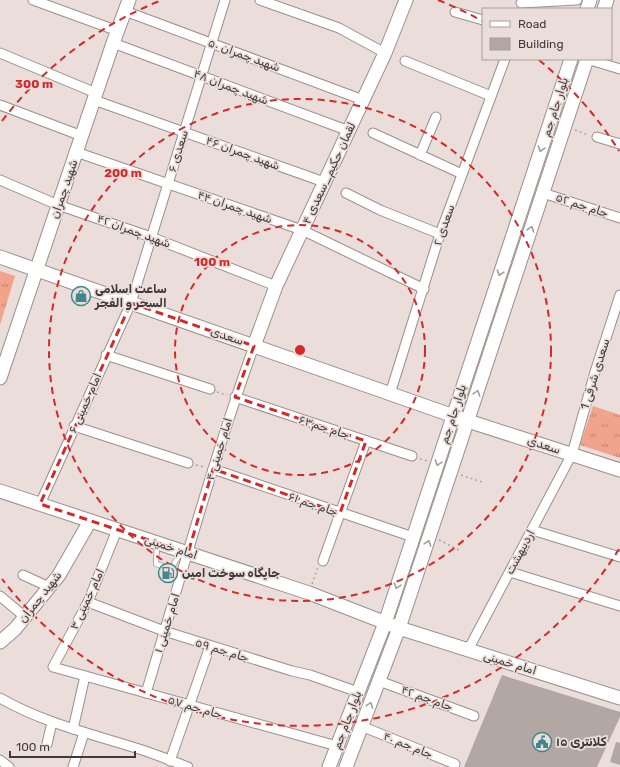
<svg xmlns="http://www.w3.org/2000/svg" width="620" height="767" viewBox="0 0 620 767" font-family="Rubik,'Noto Naskh Arabic',sans-serif">
	<defs>
		<pattern id="park-tufts" width="24" height="20" patternUnits="userSpaceOnUse"><rect width="24" height="20" fill="#f1a38c"/><path d="M3 7l-1-3M5 7V3M7 7l1-3M15 17l-1-3M17 17v-4M19 17l1-3" fill="none" stroke="#c58673"/></pattern>
	</defs>
	<rect width="100%" height="100%" fill="#ebdeda"/>
	<!-- park -->
	<g fill="url(#park-tufts)">
		<polygon points="0,271 15,276 0,325"/>
		<polygon points="593,406 620,415 620,458 580,445"/>
	</g>
	<!-- building -->
	<g fill="#b3a7a4">
		<polygon points="502,675 620,712 620,717 597,767 464,767"/>
		<polygon points="616,742 620,743 620,765 610,762"/>
	</g>
	<g fill="none" stroke-linecap="round" stroke-linejoin="round">
		<defs>
			<polyline id="lane" points="157,544 156,564 171,569 181,552"/>
			<g id="street">
				<polyline points="33,0 118,31"/>
				<polyline points="260,0 339,28 385,53"/>
				<polyline points="521,3 577,0"/>
				<polyline points="125,11 363,100"/>
				<polyline points="455,12 483,20"/>
				<polyline points="113,43 349,131"/>
				<polyline points="0,53 96,93"/>
				<polyline points="587,59 620,69"/>
				<polyline points="405,61 491,96"/>
				<polyline points="94,100 324,182"/>
				<polyline points="0,105 82,136"/>
				<polyline points="373,133 462,174"/>
				<polyline points="597,137 620,144"/>
				<polyline points="76,152 302,230 424,289"/>
				<polyline points="420,155 436,117"/>
				<polyline points="0,180 58,205 151,237 276,286"/>
				<polyline points="346,193 380,210 440,234"/>
				<polyline points="543,193 620,218"/>
				<polyline points="106,355 210,389"/>
				<polyline points="390,394 440,234 505,59"/>
				<polyline points="235,397 412,456"/>
				<polyline points="74,426 188,463"/>
				<polyline points="213,469 413,537"/>
				<polyline points="40,504 131,303 225,0"/>
				<polyline points="117,530 88,602 53,667 337,746"/>
				<polyline points="532,530 620,557"/>
				<polyline points="323,561 366,441"/>
				<polyline points="510,572 620,606"/>
				<polyline points="23,575 49,587"/>
				<polyline points="0,596 25,617"/>
				<polyline points="88,602 164,631 292,671 310,675 358,692"/>
				<polyline points="468,650 572,454 595,372 620,295"/>
				<polyline points="379,681 474,716"/>
				<path d="M 146,693 C 181,577 213,460 254,346"/>
				<path d="M 0,698 C 43,723 92,734 139,749 C 155,754 172,761 188,767"/>
				<polyline points="361,726 455,764"/>
				<polyline points="73,729 85,676"/>
				<polyline points="47,744 52,722"/>
				<polyline points="0,760 9,767"/>
				<polyline points="170,761 210,646"/>
				<polyline points="73,767 84,733"/>
			</g>
			<g id="secondary">
				<polyline points="587,9 590,0"/>
				<polyline points="604,9 607,0"/>
				<polyline points="0,257 468,421 620,470"/>
				<polyline points="254,346 276,286 385,53 406,0"/>
				<polyline points="0,378 113,43 129,0"/>
				<polyline points="0,491 309,593 399,628 620,698"/>
				<polyline points="0,642 15,629 59,575 90,521"/>
				<polyline points="329,767 385,623 571,59"/>
				<polyline points="346,767 399,628 587,59"/>
			</g>
		</defs>
		<!-- lane casing -->
		<use href="#lane" stroke="#9b8f8c" stroke-width="6"/>
		<!-- street casing -->
		<use href="#street" stroke="#9b8f8c" stroke-width="11"/>
		<!-- secondary casing -->
		<use href="#secondary" stroke="#9b8f8c" stroke-width="15"/>
		<!-- path -->
		<g stroke="#aca29f" stroke-width="1.5" stroke-dasharray="2 3" stroke-linecap="butt">
			<polyline points="575,130 588,135"/>
			<polyline points="217,392 227,395"/>
			<polyline points="420,459 428,461"/>
			<polyline points="196,465 204,467"/>
			<polyline points="461,475 482,482"/>
			<polyline points="439,540 461,551"/>
			<polyline points="312,584 318,567"/>
		</g>
		<!-- lane -->
		<use href="#lane" stroke="#fff" stroke-width="4.5"/>
		<!-- street -->
		<use href="#street" stroke="#fff" stroke-width="9"/>
		<!-- secondary -->
		<use href="#secondary" stroke="#fff" stroke-width="13"/>
	</g>
	<!-- one-way arrows -->
	<defs><path id="oneway-chevron" d="M-2-3.5L2.5 0L-2 3.5" fill="none" stroke-width="1.6" stroke-linecap="round" stroke-linejoin="round"/></defs>
	<g stroke="#a09d9c">
		<use href="#oneway-chevron" transform="translate(541 149) rotate(108)"/>
		<use href="#oneway-chevron" transform="translate(531 229) rotate(-72)"/>
		<use href="#oneway-chevron" transform="translate(500 273) rotate(108)"/>
		<use href="#oneway-chevron" transform="translate(477 393) rotate(-72)"/>
		<use href="#oneway-chevron" transform="translate(438 463) rotate(108)"/>
		<use href="#oneway-chevron" transform="translate(428 543) rotate(-72)"/>
		<use href="#oneway-chevron" transform="translate(397 586) rotate(108)"/>
		<use href="#oneway-chevron" transform="translate(370 705) rotate(-69)"/>
	</g>
	<!-- marked area -->
	<path fill="none" stroke="#d62828" stroke-width="3" stroke-dasharray="8 5" stroke-linejoin="round" d="M 131,303 L 254,346 L 235,397 L 366,441 L 340,513 L 213,469 L 188,553 L 40,504 Z"/>
	<!-- distance rings -->
	<g fill="none" stroke="#d62828" stroke-width="2" stroke-dasharray="7 5">
		<circle cx="300" cy="350" r="125"/>
		<circle cx="300" cy="350" r="251"/>
		<path d="M619 549A376 376 0 0 1 2 579M2 121A376 376 0 0 1 162 0M438 0A376 376 0 0 1 482 21M539 60A376 376 0 0 1 619 151"/>
	</g>
	<!-- icons -->
	<defs>
		<symbol id="shop-ring" viewBox="-11 -11 22 22"><circle r="9.5" fill="#ebdeda" stroke="#3f878e" stroke-width="1.5"/><path d="M-5-2.5h2.3a2.7 3.5 0 0 1 5.4 0H5L5.5 6h-11ZM-1.5-2.5h3a1.5 2.3 0 0 0-3 0Z" fill="#3f878e"/></symbol>
		<symbol id="fuel-ring" viewBox="-11 -11 22 22"><circle r="9.5" fill="#ebdeda" stroke="#3f878e" stroke-width="1.5"/><path d="M-5.5-6h7V0h2V4h1.3V-2.5L3-4.5l.8-.8L6-3V5H2.5V1h-1V6h-7ZM-4.2-4.7v3.2H.2V-4.7Z" fill="#3f878e"/></symbol>
		<symbol id="civic-ring" viewBox="-11 -11 22 22"><circle r="9.5" fill="#ebdeda" stroke="#3f878e" stroke-width="1.5"/><path d="M-.6-6.5H3V-4.5H.6V-3L4-1V1h2V6H-6V1h2V-1L-.6-3ZM-1.2 2.5V6h2.4V2.5Z" fill="#3f878e"/></symbol>
	</defs>
	<g fill-rule="evenodd">
		<use href="#shop-ring" x="70" y="285" width="22" height="22"/>
		<use href="#fuel-ring" x="157" y="562" width="22" height="22"/>
		<use href="#civic-ring" x="531" y="731" width="22" height="22"/>
	</g>
	<g text-anchor="middle" stroke-width="3.5" stroke-linejoin="round" paint-order="stroke">
		<!-- street labels -->
		<g font-size="12" fill="#403b39" stroke="#ebdeda">
			<text transform="translate(244 55) rotate(20)" y="4">شهید چمران ۵۰</text>
			<text transform="translate(231 87) rotate(21)" y="4">شهید چمران ۴۸</text>
			<text transform="translate(555 107) rotate(-72)" y="4">بلوار جام جم</text>
			<text transform="translate(178 151) rotate(-73)" y="4">سعدی ۶</text>
			<text transform="translate(243 153) rotate(20)" y="4">شهید چمران ۴۶</text>
			<text transform="translate(329 173) rotate(-65)" y="4">لقمان حکیم_سعدی ۴</text>
			<text transform="translate(64 189) rotate(-71)" y="4">شهید چمران</text>
			<text transform="translate(582 205) rotate(18)" y="4">جام جم ۵۲</text>
			<text transform="translate(235 207) rotate(19)" y="4">شهید چمران ۴۴</text>
			<text transform="translate(444 225) rotate(-71)" y="4">سعدی ۲</text>
			<text transform="translate(134 231) rotate(20)" y="4">شهید چمران ۴۲</text>
			<text transform="translate(227 336) rotate(19)" y="4">سعدی</text>
			<text transform="translate(595 374) rotate(-73)" y="4">سعدی شرقی 1</text>
			<text transform="translate(85 403) rotate(-66)" y="4">امام خمینی ۶</text>
			<text transform="translate(453 414) rotate(-72)" y="4">بلوار جام جم</text>
			<text transform="translate(324 427) rotate(18)" y="4">جام جم۶۳</text>
			<text transform="translate(544 445) rotate(18)" y="4">سعدی</text>
			<text transform="translate(219 449) rotate(-73)" y="4">امام خمینی ۴</text>
			<text transform="translate(313 504) rotate(19)" y="4">جام جم ۶۱</text>
			<text transform="translate(171 547) rotate(18)" y="4">امام خمینی</text>
			<text transform="translate(520 552) rotate(-62)" y="4">اردیبهشت</text>
			<text transform="translate(40 597) rotate(-52)" y="4">شهید چمران</text>
			<text transform="translate(87 599) rotate(-65)" y="4">امام خمینی ۳</text>
			<text transform="translate(167 623) rotate(-73)" y="4">امام خمینی ۱</text>
			<text transform="translate(222 650) rotate(17)" y="4">جام جم ۵۹</text>
			<text transform="translate(510 663) rotate(17)" y="4">امام خمینی</text>
			<text transform="translate(427 698) rotate(20)" y="4">جام جم ۴۲</text>
			<text transform="translate(195 707) rotate(16)" y="4">جام جم ۵۷</text>
			<text transform="translate(347 720) rotate(-69)" y="4">بلوار جام جم</text>
			<text transform="translate(408 745) rotate(22)" y="4">جام جم ۴۰</text>
		</g>
		<!-- poi labels -->
		<g font-size="12" font-weight="bold" fill="#403b39" stroke="#ebdeda" text-anchor="start">
			<text x="95" y="293">ساعت اسلامی<tspan x="95" dy="14">السحر و الفجر</tspan></text>
			<text x="182" y="577">جایگاه سوخت امین</text>
			<text x="556" y="746">کلانتری ۱۵</text>
		</g>
	</g>
	<circle cx="300" cy="350" r="6" fill="#d62828" stroke="#ebdeda" stroke-width="2"/>
	<g font-size="12" text-anchor="middle" font-weight="bold" fill="#d62828" stroke="#ebdeda" stroke-width="3.5" stroke-linejoin="round" paint-order="stroke">
		<text x="34" y="88">300 m</text>
		<text x="123" y="177">200 m</text>
		<text x="212" y="266">100 m</text>
	</g>
	<!-- legend -->
	<rect x="482" y="8" width="130" height="52" fill="#ebdeda" stroke="#a79d9a"/>
	<rect x="490" y="21" width="20" height="6" fill="#ffffff" stroke="#a79d9a"/>
	<text x="518" y="28" font-size="12" fill="#403b39">Road</text>
	<rect x="490" y="38" width="20" height="12" fill="#b3a7a4" stroke="#a79d9a"/>
	<text x="518" y="48" font-size="12" fill="#403b39">Building</text>
	<!-- scale -->
	<path d="M10 751v6h125v-6" fill="none" stroke="#403b39" stroke-width="2"/>
	<text x="16" y="751" font-size="12" fill="#403b39" stroke="#ebdeda" stroke-width="3" paint-order="stroke">100 m</text>
</svg>
